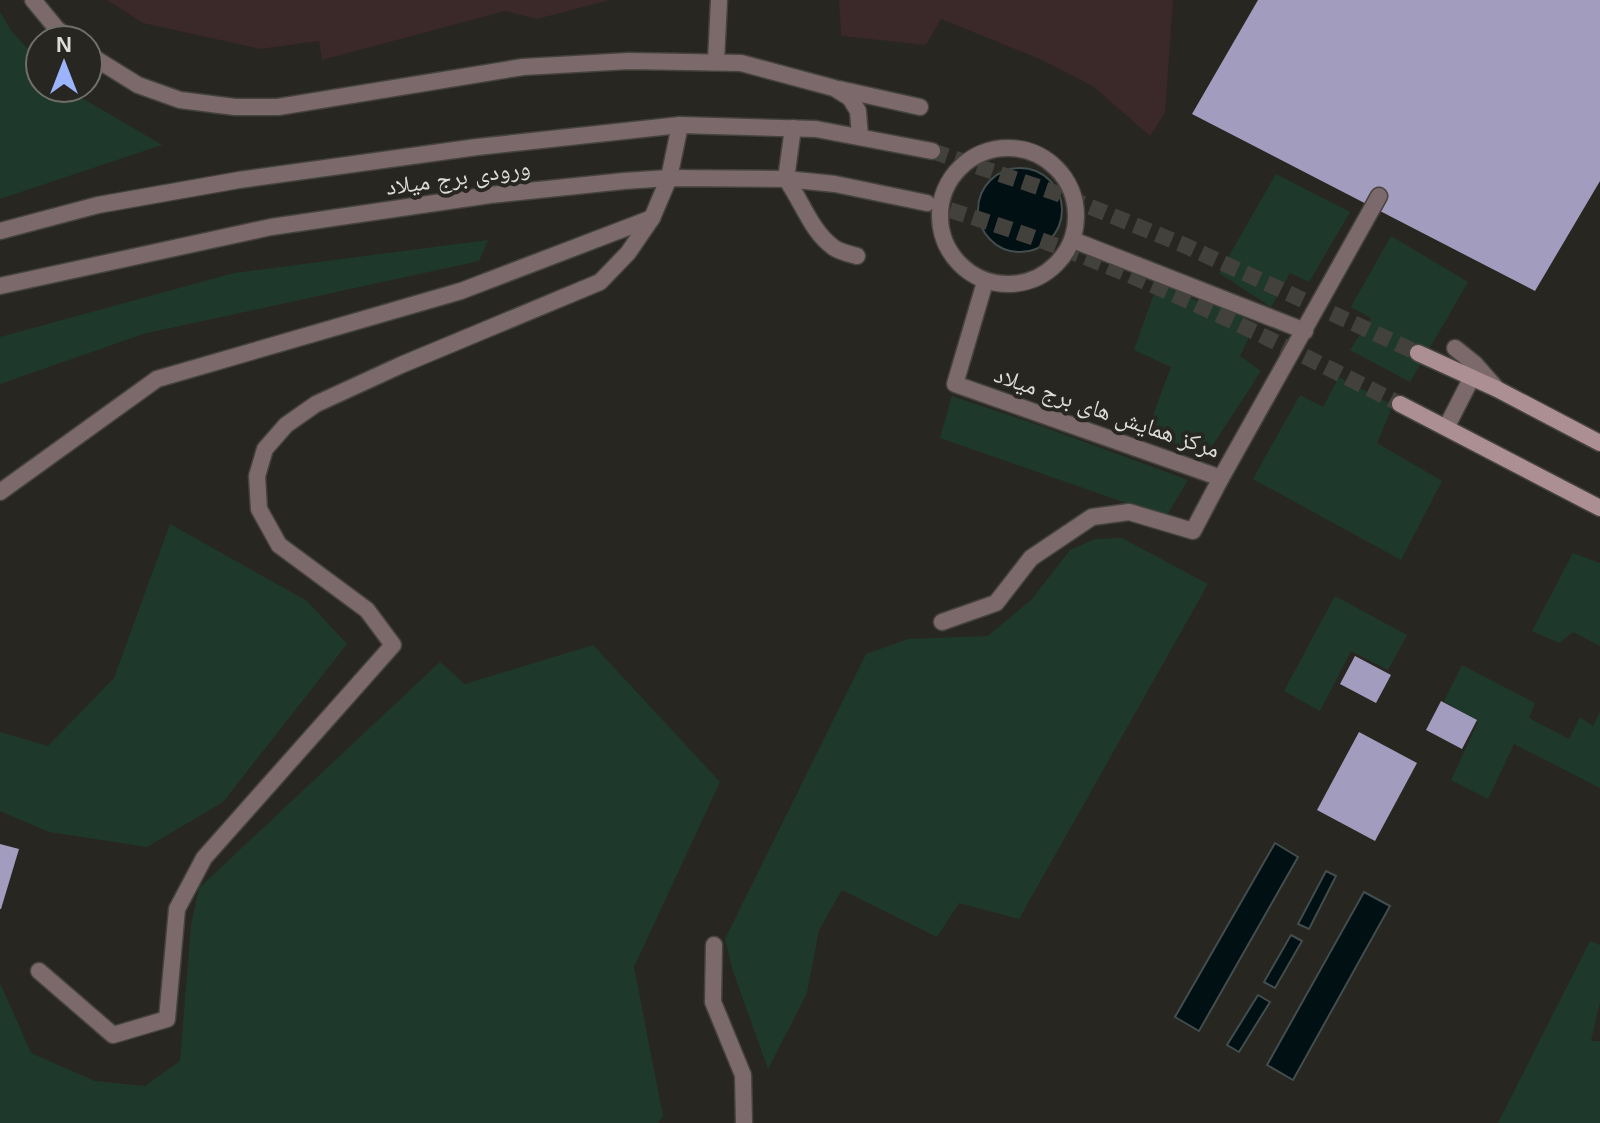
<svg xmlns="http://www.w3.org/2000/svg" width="1600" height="1123" viewBox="0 0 1600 1123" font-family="Helvetica,'Noto Naskh Arabic',sans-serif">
	<rect width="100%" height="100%" fill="#282620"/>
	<!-- commercial -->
	<g fill="#3b2828">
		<polygon points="107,0 610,0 537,19 505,11 322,60 319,41 260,49 143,23"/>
		<polygon points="839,0 1173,0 1165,113 1150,136 1094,87 1042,60 941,19 926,45 841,36"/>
	</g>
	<!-- green -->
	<g fill="#1e392c">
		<polygon points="0,12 12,32 40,62 40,88 65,88 162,145 0,199"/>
		<polygon points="1276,174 1350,212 1309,282 1290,273 1271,307 1219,273"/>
		<polygon points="1391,236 1468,282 1410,382 1350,350 1371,318 1351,307"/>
		<polygon points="488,240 479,261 143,334 0,384 0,337 234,273"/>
		<polygon points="1158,282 1201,303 1205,296 1255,324 1240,356 1261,371 1205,457 1147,431 1171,367 1134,350"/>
		<polygon points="1339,377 1393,405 1377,443 1442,481 1401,560 1253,479 1300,395 1323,407"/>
		<polygon points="952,396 1041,426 1188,480 1166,517 940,438"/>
		<polygon points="170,524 307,601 347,644 223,802 147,847 49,832 0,811 0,732 48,746 114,678"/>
		<polygon points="1122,538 1208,584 1019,919 959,903 937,937 842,890 819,930 807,993 768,1069 732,968 725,939 866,654 908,639 988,636 1032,599 1070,550 1095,539"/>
		<polygon points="1573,553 1600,563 1600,646 1573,632 1559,643 1532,631"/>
		<polygon points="1335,596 1407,635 1388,670 1351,651 1320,711 1284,691"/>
		<polygon points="593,645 720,782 634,967 663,1116 658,1123 0,1123 0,983 31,1053 95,1081 145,1086 180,1061 191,925 199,888 440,662 465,684"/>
		<polygon points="1462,665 1535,703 1529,718 1569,739 1580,717 1593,726 1600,712 1600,788 1514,744 1488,799 1451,780 1478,722 1444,701"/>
		<polygon points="1590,941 1600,945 1600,1002 1591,1041 1600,1041 1600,1123 1498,1123"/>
	</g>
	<!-- water -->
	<g fill="#001013" stroke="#424d4e" stroke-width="2">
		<circle cx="1020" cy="210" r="42"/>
		<polygon points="1275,843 1298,857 1199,1031 1175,1017"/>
		<polygon points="1326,871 1336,876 1309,929 1298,924"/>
		<polygon points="1364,892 1390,906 1293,1080 1267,1065"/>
		<polygon points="1291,935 1302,941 1275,988 1264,982"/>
		<polygon points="1258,995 1270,1002 1239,1052 1227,1045"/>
	</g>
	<!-- building -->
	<g fill="#a29cbe">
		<polygon points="1258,0 1600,0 1600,181 1535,291 1192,114"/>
		<polygon points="1355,656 1391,675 1376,703 1340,684"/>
		<polygon points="1441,701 1477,720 1462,749 1426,730"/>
		<polygon points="1359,732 1417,763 1375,841 1317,810"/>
		<polygon points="0,844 19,849 1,909 0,909"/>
	</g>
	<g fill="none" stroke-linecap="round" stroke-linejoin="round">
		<!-- tertiary-tunnel -->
		<g stroke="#43413c" stroke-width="16" stroke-dasharray="16 8" stroke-linecap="butt">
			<polyline points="932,151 1059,194 1186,246 1418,353"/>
			<path d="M 927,203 C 966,215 1005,227 1043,241 C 1166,286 1283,345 1400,404"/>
		</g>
		<defs>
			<g id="service">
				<polyline points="33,0 57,29 71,40"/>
				<polyline points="88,54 138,85 180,100 235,107 278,107 523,67 629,61 741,63 834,88 850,98 858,111 860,137"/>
				<polyline points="716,61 719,0"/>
				<polyline points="839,89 920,107"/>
				<circle cx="1008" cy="216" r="68"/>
				<path d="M 786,179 C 802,201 811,231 833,247 C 839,252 850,254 857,256"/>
				<polyline points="1073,240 1305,331"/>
				<polyline points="985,282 955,384 1221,478 1379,196"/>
				<polyline points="1455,348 1475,364 1497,389"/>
				<polyline points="0,492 157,379 461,291 652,218"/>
				<polyline points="942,622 996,603 1031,558 1092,517 1129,512 1193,531 1221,478"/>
				<polyline points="714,945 713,1002 743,1075 744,1123"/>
				<polyline points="39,971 113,1035 167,1019 177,909 204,858 393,645 367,610 279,545 259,509 257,476 265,449 286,425 316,404 401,365 600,282 628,253 652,218 669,178"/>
			</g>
			<g id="tertiary">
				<polyline points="669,178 680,125"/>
				<polyline points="786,179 793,128"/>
				<polyline points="0,231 98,205 239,180 477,147 680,125 816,129 932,151"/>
				<polyline points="0,286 271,227 490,195 624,181 669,178 786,179 835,184 927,203"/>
				<polyline points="1447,426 1471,379"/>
			</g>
			<g id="secondary">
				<polyline points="1418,353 1497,389 1600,443"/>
				<polyline points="1400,404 1600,508"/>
			</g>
		</defs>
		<!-- service casing -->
		<use href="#service" stroke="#45433d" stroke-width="19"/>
		<!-- tertiary casing -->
		<use href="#tertiary" stroke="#45433d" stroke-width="19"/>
		<!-- secondary casing -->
		<use href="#secondary" stroke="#45433d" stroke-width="19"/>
		<!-- service -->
		<use href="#service" stroke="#7b696b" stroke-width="16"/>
		<!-- tertiary -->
		<use href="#tertiary" stroke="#7b696b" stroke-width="16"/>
		<!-- secondary -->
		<use href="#secondary" stroke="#ab8f93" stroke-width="16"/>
	</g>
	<g text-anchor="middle" stroke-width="8" stroke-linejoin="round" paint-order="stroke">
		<!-- street labels -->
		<g font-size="24" fill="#dddcd8" stroke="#282620">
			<text transform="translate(458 177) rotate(-8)" y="8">ورودی برج میلاد</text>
			<text transform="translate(1107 412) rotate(19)" y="8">مرکز همایش های برج میلاد</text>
		</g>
	</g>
	<!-- north arrow -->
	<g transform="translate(64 64)"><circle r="38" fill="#282620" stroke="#706f6a" stroke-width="2"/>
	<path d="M0-6L14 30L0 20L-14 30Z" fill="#9cb4fd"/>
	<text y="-12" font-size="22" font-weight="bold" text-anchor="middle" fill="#dddcd8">N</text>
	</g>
</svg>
